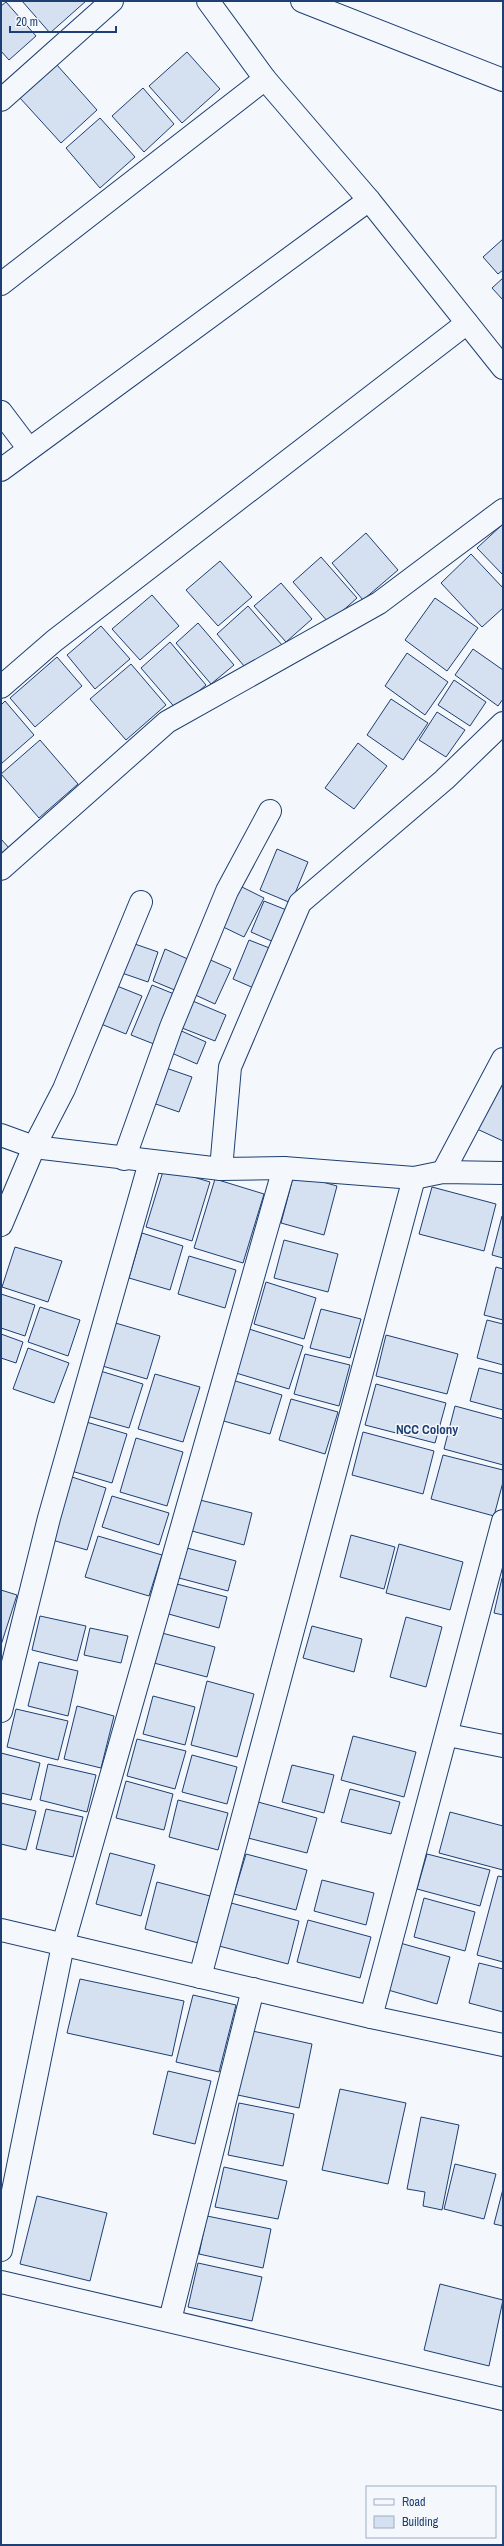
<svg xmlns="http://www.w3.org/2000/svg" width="504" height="2546" viewBox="0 0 504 2546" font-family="'Archivo Narrow',sans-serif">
	<rect width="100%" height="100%" fill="#f4f7fb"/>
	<!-- building -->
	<g fill="#d5e0f0" stroke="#1d3f73">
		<polygon points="22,1 86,1 50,33"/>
		<polygon points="6,2 36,36 9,60 1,51 1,6"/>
		<polygon points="187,52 220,89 182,123 149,86"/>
		<polygon points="57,65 97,110 61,143 20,98"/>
		<polygon points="143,88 174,124 144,152 112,116"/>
		<polygon points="100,118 135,157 100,188 66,148"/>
		<polygon points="503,239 503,270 498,274 483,257"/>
		<polygon points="503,278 503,300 492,288"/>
		<polygon points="503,524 503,575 477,548"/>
		<polygon points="366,533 398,570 363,600 332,563"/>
		<polygon points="471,554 503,588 503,608 482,627 441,583"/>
		<polygon points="321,557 357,598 329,623 293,582"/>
		<polygon points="220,561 252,597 218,626 186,590"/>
		<polygon points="281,583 312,619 286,642 254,606"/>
		<polygon points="152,595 179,626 140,660 112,629"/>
		<polygon points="435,598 478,628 447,671 405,640"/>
		<polygon points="248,606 282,645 250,673 217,634"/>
		<polygon points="198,623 234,665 211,684 176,643"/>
		<polygon points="101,626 130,659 95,689 67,655"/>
		<polygon points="170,642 206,685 177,710 141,668"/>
		<polygon points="473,649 503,670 503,699 498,706 455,675"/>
		<polygon points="407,653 448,682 425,715 385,686"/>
		<polygon points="57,657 82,686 35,727 10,698"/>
		<polygon points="131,664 166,705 126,740 90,699"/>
		<polygon points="454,680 486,702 470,726 438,705"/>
		<polygon points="391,699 428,723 403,760 367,735"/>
		<polygon points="5,701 34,735 1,764 1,705"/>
		<polygon points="437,712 465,730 446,757 419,740"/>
		<polygon points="40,740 78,784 39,818 1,774"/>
		<polygon points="358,743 387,766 354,809 325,788"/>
		<polygon points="1,839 10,849 1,857"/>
		<polygon points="277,849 308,862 291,903 260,890"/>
		<polygon points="238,885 264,898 244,937 219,925"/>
		<polygon points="264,901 289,911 276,943 251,932"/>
		<polygon points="249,940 272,949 256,989 233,979"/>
		<polygon points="129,942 158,952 148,982 119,972"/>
		<polygon points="165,949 190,960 177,991 153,981"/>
		<polygon points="206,958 231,969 215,1004 191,993"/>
		<polygon points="112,984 142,996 126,1034 96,1022"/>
		<polygon points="152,985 179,996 159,1046 131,1035"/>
		<polygon points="188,999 226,1015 215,1041 177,1026"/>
		<polygon points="177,1029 206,1042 197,1064 167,1051"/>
		<polygon points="163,1067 192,1077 179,1112 150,1102"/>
		<polygon points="503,1078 503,1141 477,1129"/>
		<polygon points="164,1168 210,1182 192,1241 146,1227"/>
		<polygon points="294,1174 337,1186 324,1235 281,1223"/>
		<polygon points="215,1179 264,1194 243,1263 194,1248"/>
		<polygon points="432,1187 496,1204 484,1251 419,1234"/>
		<polygon points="502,1216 503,1216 503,1258 492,1255"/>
		<polygon points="142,1233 183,1246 170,1290 129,1278"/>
		<polygon points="284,1240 338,1254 328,1292 274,1278"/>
		<polygon points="15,1247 62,1261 48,1302 2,1287"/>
		<polygon points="189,1256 236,1270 225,1308 178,1294"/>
		<polygon points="496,1267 503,1269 503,1320 484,1315"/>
		<polygon points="266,1282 316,1298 304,1339 254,1324"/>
		<polygon points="1,1294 35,1305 25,1336 1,1328"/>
		<polygon points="40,1307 80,1320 68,1356 28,1342"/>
		<polygon points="321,1309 361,1319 350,1358 310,1348"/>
		<polygon points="487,1320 503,1324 503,1365 477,1358"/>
		<polygon points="112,1322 160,1336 147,1379 99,1365"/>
		<polygon points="249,1329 303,1346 289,1389 236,1373"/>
		<polygon points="1,1334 23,1342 16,1363 1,1358"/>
		<polygon points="386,1335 458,1354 447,1394 376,1376"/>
		<polygon points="28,1348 69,1363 54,1403 13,1389"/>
		<polygon points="305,1354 350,1365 339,1406 294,1394"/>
		<polygon points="479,1368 503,1374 503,1410 470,1401"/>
		<polygon points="97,1370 143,1384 129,1428 83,1415"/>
		<polygon points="155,1374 200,1387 183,1442 138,1429"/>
		<polygon points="232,1380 282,1395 270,1434 220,1420"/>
		<polygon points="376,1384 446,1403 435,1443 365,1425"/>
		<polygon points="291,1399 338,1412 325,1454 279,1440"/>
		<polygon points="455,1406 503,1419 503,1465 444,1449"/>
		<polygon points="83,1421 127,1434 112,1483 68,1470"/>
		<polygon points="363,1432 434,1451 423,1494 352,1475"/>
		<polygon points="136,1438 183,1452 167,1506 120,1492"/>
		<polygon points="443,1455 503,1470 503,1482 494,1516 431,1499"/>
		<polygon points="72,1477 106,1488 87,1550 52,1540"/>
		<polygon points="112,1496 169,1513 159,1545 102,1527"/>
		<polygon points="200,1500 252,1513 244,1545 192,1531"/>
		<polygon points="351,1535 395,1547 384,1589 340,1577"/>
		<polygon points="98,1536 162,1555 149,1596 85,1577"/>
		<polygon points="399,1544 463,1562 450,1610 386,1593"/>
		<polygon points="187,1548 236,1561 228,1591 179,1578"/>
		<polygon points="502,1578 503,1578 503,1615 494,1613"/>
		<polygon points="173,1583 227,1597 219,1628 165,1613"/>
		<polygon points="1,1590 17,1595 1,1645"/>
		<polygon points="40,1616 86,1626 77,1661 32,1650"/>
		<polygon points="406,1617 442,1627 426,1687 390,1677"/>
		<polygon points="312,1626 362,1639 354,1672 303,1658"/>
		<polygon points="90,1628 128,1636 121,1663 84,1655"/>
		<polygon points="162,1633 215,1647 207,1677 154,1663"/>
		<polygon points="39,1662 78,1671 68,1716 28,1706"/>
		<polygon points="207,1681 254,1694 237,1757 191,1745"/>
		<polygon points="153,1696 195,1707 185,1745 143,1734"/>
		<polygon points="77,1706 114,1716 101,1768 64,1759"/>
		<polygon points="16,1709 68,1721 58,1760 7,1747"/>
		<polygon points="353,1736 416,1752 404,1797 341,1780"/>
		<polygon points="137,1739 186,1751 175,1789 127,1776"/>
		<polygon points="1,1753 40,1763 31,1800 1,1793"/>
		<polygon points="192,1755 237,1767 227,1804 182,1792"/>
		<polygon points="48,1764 96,1775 87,1812 40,1800"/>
		<polygon points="292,1765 334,1775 324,1813 282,1802"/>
		<polygon points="126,1781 173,1794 164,1830 116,1818"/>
		<polygon points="350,1789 400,1802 391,1834 341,1822"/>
		<polygon points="178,1800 228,1813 218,1850 169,1837"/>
		<polygon points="258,1802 317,1818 307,1853 248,1838"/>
		<polygon points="1,1803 36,1811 26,1850 1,1844"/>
		<polygon points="46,1809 83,1817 73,1857 36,1849"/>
		<polygon points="450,1812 503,1826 503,1870 439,1853"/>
		<polygon points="110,1853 155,1865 141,1916 96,1904"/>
		<polygon points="246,1854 307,1870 296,1910 234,1894"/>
		<polygon points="427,1854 490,1870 480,1906 417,1889"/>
		<polygon points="498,1876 503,1877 503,1962 477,1955"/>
		<polygon points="322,1880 374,1893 366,1925 314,1911"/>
		<polygon points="157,1882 210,1896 198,1943 145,1929"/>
		<polygon points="424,1898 475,1912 465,1951 414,1937"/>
		<polygon points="231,1903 299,1921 288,1964 219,1946"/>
		<polygon points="308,1920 371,1937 360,1978 297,1962"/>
		<polygon points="400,1943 450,1957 437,2004 388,1990"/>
		<polygon points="479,1963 503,1969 503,2012 469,2003"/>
		<polygon points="80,1979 184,2001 172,2056 67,2033"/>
		<polygon points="193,1995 236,2005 219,2072 176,2062"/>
		<polygon points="248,2030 312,2044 299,2108 233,2094"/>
		<polygon points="168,2071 211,2081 195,2144 153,2134"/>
		<polygon points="340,2089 406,2103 388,2184 322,2170"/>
		<polygon points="239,2103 294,2114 283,2166 228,2155"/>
		<polygon points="421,2117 459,2125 442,2210 423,2206 425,2192 407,2189"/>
		<polygon points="455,2164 496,2174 484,2219 444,2209"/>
		<polygon points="224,2167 287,2181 278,2219 215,2207"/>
		<polygon points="503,2189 503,2226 494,2224"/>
		<polygon points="37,2196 107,2213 90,2281 20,2264"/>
		<polygon points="207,2216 271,2229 263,2268 199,2254"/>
		<polygon points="198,2263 262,2277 252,2321 188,2307"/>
		<polygon points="440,2284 503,2300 489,2366 424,2350"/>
	</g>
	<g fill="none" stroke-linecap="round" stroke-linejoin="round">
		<defs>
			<g id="minor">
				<polyline points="208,1 265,79 369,200 503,368"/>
				<polyline points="302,1 503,80"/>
				<polyline points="1,100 112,1"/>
				<polyline points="1,284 265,79"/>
				<polyline points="1,412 29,449"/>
				<polyline points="1,470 369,200"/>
				<polyline points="1,687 54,641 467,323"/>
				<polyline points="1,869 167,722 379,603 503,510"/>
				<polyline points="1,1135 34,1147 221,1169 284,1168 414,1178 443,1172 503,1173"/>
				<polyline points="124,1159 171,1027 227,891 270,811"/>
				<polyline points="221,1169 230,1067 300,903 444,780 503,723"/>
				<polyline points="443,1172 503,1059"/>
				<polyline points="1,1225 34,1147 64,1089 141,902"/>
				<polyline points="1,1711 49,1518 150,1162"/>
				<polyline points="448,1735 503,1746"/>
				<polyline points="1,1930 371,2017 503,2045"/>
				<polyline points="200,1977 414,1178"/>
				<polyline points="371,2017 503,1521"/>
				<polyline points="1,2250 63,1945 284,1168"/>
				<polyline points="1,2282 503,2399"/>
				<polyline points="170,2320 253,1989"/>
			</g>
		</defs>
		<!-- minor casing -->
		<use href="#minor" stroke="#1d3f73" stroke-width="24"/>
		<!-- minor -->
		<use href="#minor" stroke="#f4f7fb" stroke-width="22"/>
	</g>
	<g text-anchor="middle" stroke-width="3" stroke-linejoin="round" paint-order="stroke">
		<!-- quarter labels -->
		<g font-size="13" font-weight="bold" fill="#1d3f73" stroke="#f4f7fb">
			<text x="427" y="1434">NCC Colony</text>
		</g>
	</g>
	<!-- border -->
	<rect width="504" height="2546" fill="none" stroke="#1d3f73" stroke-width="4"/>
	<!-- legend -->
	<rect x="366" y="2486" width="130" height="52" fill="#f4f7fb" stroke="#9eadc5"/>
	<rect x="374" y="2499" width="20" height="6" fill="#f4f7fb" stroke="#9eadc5"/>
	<text x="402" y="2506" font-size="12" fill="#1d3f73">Road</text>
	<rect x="374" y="2516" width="20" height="12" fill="#d5e0f0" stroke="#9eadc5"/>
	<text x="402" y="2526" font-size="12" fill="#1d3f73">Building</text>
	<!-- scale -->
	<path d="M10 26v6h106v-6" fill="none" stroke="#1d3f73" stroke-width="2"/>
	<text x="16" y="26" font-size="12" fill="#1d3f73" stroke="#f4f7fb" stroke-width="3" paint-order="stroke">20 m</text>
</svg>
